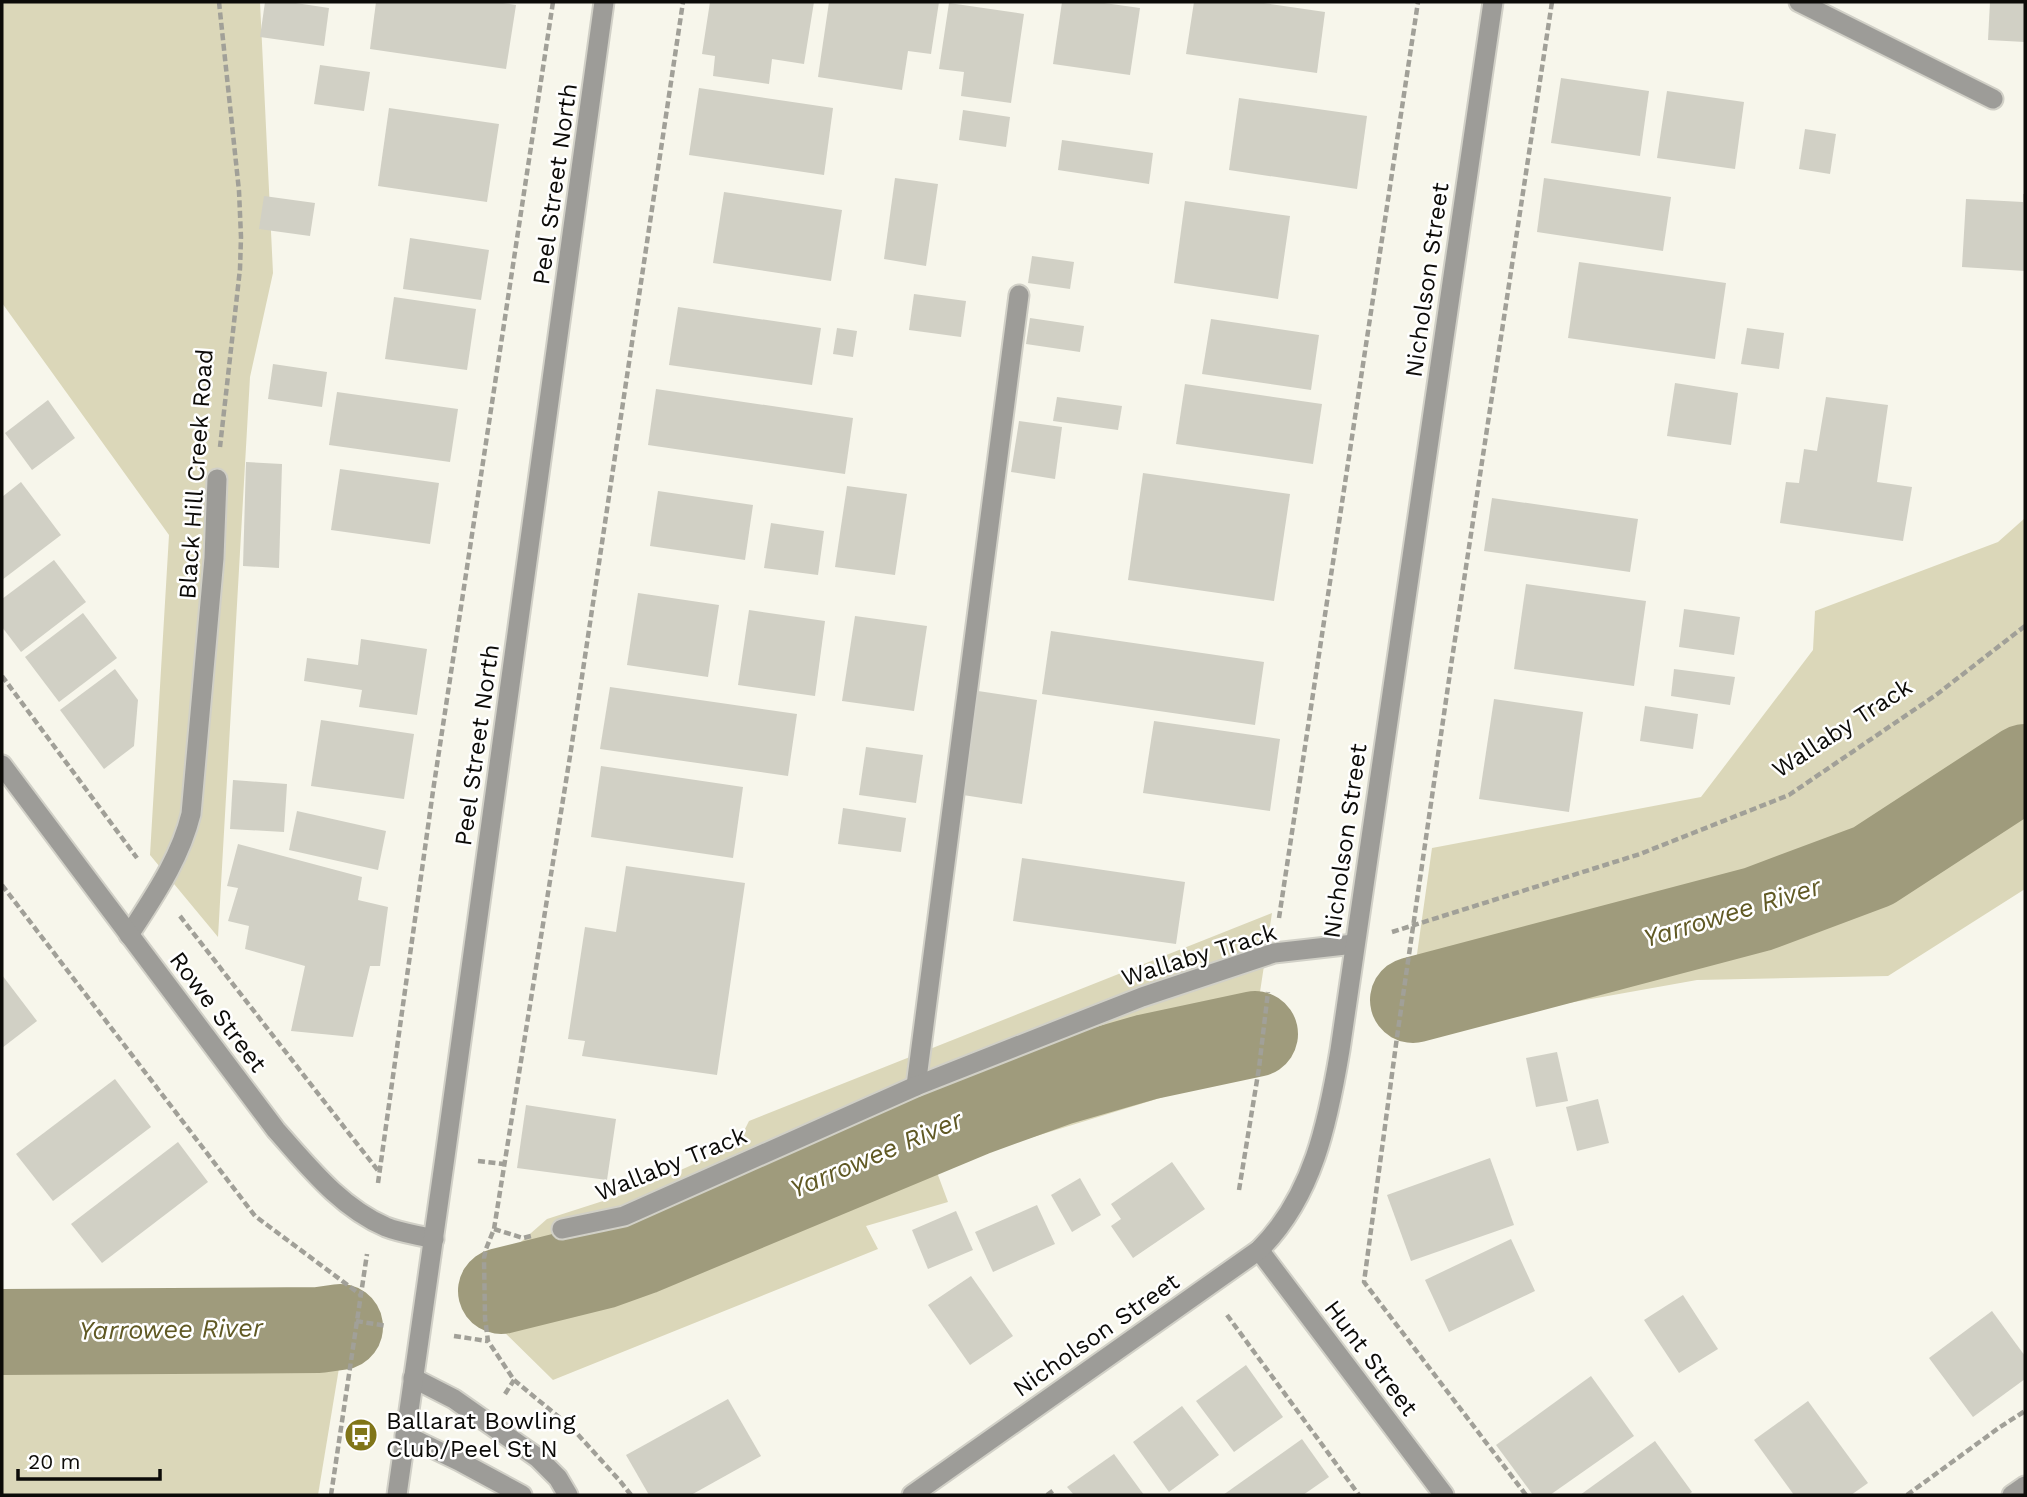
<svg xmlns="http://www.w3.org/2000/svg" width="2027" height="1497" viewBox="0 0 2027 1497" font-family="'Work Sans',sans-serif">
	<rect width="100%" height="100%" fill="#f7f6eb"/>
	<!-- green -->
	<g fill="#dbd7b9">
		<polygon points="2,2 260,2 273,273 250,377 218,937 150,855 169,535 2,303"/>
		<polygon points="2025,518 2025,889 1888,976 1697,980 1406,1032 1432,848 1701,797 1813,650 1815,611 1998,542"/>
		<polygon points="1272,913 1248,1071 935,1167 948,1202 866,1226 878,1249 553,1380 500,1328 489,1270 547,1219 631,1192 737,1145 749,1121"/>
		<polygon points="339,1368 318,1495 2,1495 2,1369"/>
	</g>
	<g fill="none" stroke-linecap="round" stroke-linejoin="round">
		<!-- river -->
		<g stroke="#9f9b7c" stroke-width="86">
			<polyline points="1413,1000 1758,909 1873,866 2025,767"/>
			<polyline points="501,1291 602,1266 641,1252 974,1113 1057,1083 1147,1057 1255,1034"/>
			<polyline points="2,1332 319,1330 340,1327"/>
		</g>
	</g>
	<!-- building -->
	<g fill="#d1d0c5">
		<polygon points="265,2 289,2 329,8 324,46 260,37"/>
		<polygon points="376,2 496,2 516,5 506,69 370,49"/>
		<polygon points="710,2 814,2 804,64 772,59 769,84 713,76 715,56 702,54"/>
		<polygon points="829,2 939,2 931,54 908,51 902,90 818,77"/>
		<polygon points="1062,2 1097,2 1140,8 1130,75 1053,64"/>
		<polygon points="1194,2 1257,2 1325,12 1317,73 1186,54"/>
		<polygon points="1990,2 2025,2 2025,42 1988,40"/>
		<polygon points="949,3 1024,14 1011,103 961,96 964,72 939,69"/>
		<polygon points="320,65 370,72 364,111 314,104"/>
		<polygon points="1561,78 1649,91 1640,156 1551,143"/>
		<polygon points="699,88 833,108 824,175 689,155"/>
		<polygon points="1667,91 1744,102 1735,169 1657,158"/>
		<polygon points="1239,98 1367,116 1357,189 1229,170"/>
		<polygon points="389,108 499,124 487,202 378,186"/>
		<polygon points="963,110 1010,117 1006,147 959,140"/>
		<polygon points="1805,129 1836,134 1830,174 1799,169"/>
		<polygon points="1062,140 1153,153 1149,184 1058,170"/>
		<polygon points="895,178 938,184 926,266 884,259"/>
		<polygon points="1544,178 1671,197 1663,251 1537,232"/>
		<polygon points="724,192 842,210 831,281 713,263"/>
		<polygon points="2023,194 2025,194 2025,271 1962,267 1966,199 2023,202"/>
		<polygon points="264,196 315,203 310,236 259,229"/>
		<polygon points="1185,201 1290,216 1278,299 1174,283"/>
		<polygon points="410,238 489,250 481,300 403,289"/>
		<polygon points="1032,256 1074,262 1070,289 1028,283"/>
		<polygon points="1579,262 1726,283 1715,359 1568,338"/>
		<polygon points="914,294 966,301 961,337 909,330"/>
		<polygon points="394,297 476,309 467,370 385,359"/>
		<polygon points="678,307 821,328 812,385 669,365"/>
		<polygon points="1030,318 1084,326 1080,352 1026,344"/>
		<polygon points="1211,319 1319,335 1311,390 1202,374"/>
		<polygon points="837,328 857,331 853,357 833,354"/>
		<polygon points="1747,328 1784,333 1779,369 1741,364"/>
		<polygon points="273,364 327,372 322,407 268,399"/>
		<polygon points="1675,383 1738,393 1731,445 1667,436"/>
		<polygon points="1185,384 1322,404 1313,464 1176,444"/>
		<polygon points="656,389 853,418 845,474 648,445"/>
		<polygon points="337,392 458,409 450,462 329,445"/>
		<polygon points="1057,397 1122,406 1118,430 1053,421"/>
		<polygon points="1826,397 1888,405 1877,482 1912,487 1903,541 1780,523 1786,482 1799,483 1804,449 1817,451"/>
		<polygon points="48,400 75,438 32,470 5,433"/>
		<polygon points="1019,421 1062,427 1055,479 1011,472"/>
		<polygon points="246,462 282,464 279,568 243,566"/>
		<polygon points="340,469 439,483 430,544 331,530"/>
		<polygon points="1143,473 1290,494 1274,601 1128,580"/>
		<polygon points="21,482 61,535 2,580 2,497"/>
		<polygon points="847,486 907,494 895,575 835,567"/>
		<polygon points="658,491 753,505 745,560 650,546"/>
		<polygon points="1492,498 1638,519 1630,572 1484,551"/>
		<polygon points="771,523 824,531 818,575 764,568"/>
		<polygon points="54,560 86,602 21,652 2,627 2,599"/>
		<polygon points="1526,584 1646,601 1634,686 1514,669"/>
		<polygon points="638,593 719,605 708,677 627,665"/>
		<polygon points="1684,609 1740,617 1734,655 1679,647"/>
		<polygon points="749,610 825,621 815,696 738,685"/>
		<polygon points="83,613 117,658 59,702 25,657"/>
		<polygon points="855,616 927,626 914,711 842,701"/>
		<polygon points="1051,631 1264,662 1255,725 1042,694"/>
		<polygon points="361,639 427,649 417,715 359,707 362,690 304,681 307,658 358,665"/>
		<polygon points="115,669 138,700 134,746 104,769 60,710"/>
		<polygon points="1674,669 1735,677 1730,705 1671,696"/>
		<polygon points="610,687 797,714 788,776 600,749"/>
		<polygon points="978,691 1037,700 1022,804 963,795"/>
		<polygon points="1494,699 1583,712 1569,812 1479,799"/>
		<polygon points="1645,706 1698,714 1693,749 1640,741"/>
		<polygon points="321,720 414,734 404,799 311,786"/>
		<polygon points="1154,721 1280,739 1270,811 1143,793"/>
		<polygon points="866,747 923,755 916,803 859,795"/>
		<polygon points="601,766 743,787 733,858 591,837"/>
		<polygon points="233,780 287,784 284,832 230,829"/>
		<polygon points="843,808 906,818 901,852 838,844"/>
		<polygon points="297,811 386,831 378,870 289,850"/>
		<polygon points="238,844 362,877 358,900 388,907 380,966 370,966 353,1037 291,1031 305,966 245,949 249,926 228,921 238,888 227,886"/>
		<polygon points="1022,858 1185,882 1176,944 1013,921"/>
		<polygon points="626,866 745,883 717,1075 582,1056 585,1041 568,1039 585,927 616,932"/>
		<polygon points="2,975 37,1021 2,1048"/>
		<polygon points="1557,1052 1568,1101 1536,1107 1526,1058"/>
		<polygon points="115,1079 151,1127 53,1201 16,1154"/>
		<polygon points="1598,1099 1609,1143 1577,1151 1566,1107"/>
		<polygon points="526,1105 616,1119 607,1180 517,1168"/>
		<polygon points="178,1142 208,1182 102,1263 71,1224"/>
		<polygon points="1490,1158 1514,1225 1411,1261 1387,1195"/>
		<polygon points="1172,1162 1205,1209 1133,1258 1111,1226 1121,1219 1111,1204"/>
		<polygon points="1080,1178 1101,1215 1072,1232 1051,1195"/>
		<polygon points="1037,1205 1055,1244 993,1272 975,1232"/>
		<polygon points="956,1211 973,1250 928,1269 912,1230"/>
		<polygon points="1511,1239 1535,1291 1449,1332 1425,1280"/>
		<polygon points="971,1276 1013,1336 970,1365 928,1305"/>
		<polygon points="1683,1295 1718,1349 1679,1373 1644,1320"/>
		<polygon points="1992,1311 2025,1356 2025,1379 1973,1417 1929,1358"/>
		<polygon points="1246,1365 1283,1417 1234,1452 1196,1401"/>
		<polygon points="1591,1376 1634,1436 1550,1495 1533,1495 1496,1445"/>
		<polygon points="728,1399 761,1456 691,1495 649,1495 626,1455"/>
		<polygon points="1808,1401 1868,1483 1851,1495 1794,1495 1754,1440"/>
		<polygon points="1182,1406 1219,1455 1169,1492 1133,1442"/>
		<polygon points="1302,1439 1329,1477 1303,1495 1223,1495"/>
		<polygon points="1655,1441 1692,1492 1688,1495 1580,1495"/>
		<polygon points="1114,1454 1144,1495 1074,1495 1067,1487"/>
	</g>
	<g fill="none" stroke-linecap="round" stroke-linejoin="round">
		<defs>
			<g id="service">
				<polyline points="1799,2 1993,99"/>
				<path d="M 129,935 C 154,896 180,859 191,814 L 214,558 L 217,479"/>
				<polyline points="916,1086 1019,295"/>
				<polyline points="562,1229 624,1216 916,1086 1142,997 1274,953 1354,944"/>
			</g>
			<g id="minor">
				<path d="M 2,765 L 276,1130 C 309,1167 340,1207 386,1227 C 401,1233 418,1235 434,1239"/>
				<polyline points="1259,1250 1444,1495"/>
				<polyline points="413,1378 454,1399 538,1458 558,1478 568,1495"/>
				<polyline points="405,1435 459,1461 522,1495"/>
				<polyline points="397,1495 445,1157 604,2"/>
				<path d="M 912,1495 L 1259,1250 C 1313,1197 1328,1122 1340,1050 L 1493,2"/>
				<polyline points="2012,1495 2025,1486"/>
			</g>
		</defs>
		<!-- service casing -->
		<use href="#service" stroke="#d1d0c7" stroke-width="23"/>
		<!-- minor casing -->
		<use href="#minor" stroke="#d1d0c7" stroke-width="23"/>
		<!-- path -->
		<g stroke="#a1a098" stroke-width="4.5" stroke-dasharray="7 3.5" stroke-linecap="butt">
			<polyline points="219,2 239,191 241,237 240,269 220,447"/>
			<polyline points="2,676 137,858"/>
			<polyline points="2,885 255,1216 361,1295"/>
			<polyline points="180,916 379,1172"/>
			<polyline points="1279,918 1418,2"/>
			<polyline points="1392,932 1640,854 1789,795 1936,695 2025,626"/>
			<polyline points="478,1161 504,1164"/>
			<polyline points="378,1183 433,791 553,2"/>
			<polyline points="1239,1190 1259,1068 1268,992"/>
			<polyline points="494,1229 523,1238 531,1236"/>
			<polyline points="1227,1315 1359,1495"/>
			<polyline points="356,1321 387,1326"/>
			<polyline points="454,1336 487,1341"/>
			<polyline points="505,1394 514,1380"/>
			<polyline points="331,1495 367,1254"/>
			<polyline points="631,1495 620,1481 572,1428 514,1380 488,1341 485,1318 484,1258 486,1249 494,1229 571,750 683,2"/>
			<polyline points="1047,1495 1054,1490"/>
			<polyline points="1526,1495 1364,1282 1397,1037 1452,659 1552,2"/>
			<polyline points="1907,1495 2000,1427 2025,1411"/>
		</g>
		<!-- service -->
		<use href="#service" stroke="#9d9c98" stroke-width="19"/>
		<!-- minor -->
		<use href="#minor" stroke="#9d9c98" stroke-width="19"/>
	</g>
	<!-- icons -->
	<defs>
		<symbol id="bus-disc" viewBox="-11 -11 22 22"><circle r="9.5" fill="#807518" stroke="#fff"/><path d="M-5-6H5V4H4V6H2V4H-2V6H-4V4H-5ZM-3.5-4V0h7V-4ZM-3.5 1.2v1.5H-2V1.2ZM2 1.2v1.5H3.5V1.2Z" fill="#fff"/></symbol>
	</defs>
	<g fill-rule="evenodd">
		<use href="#bus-disc" x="342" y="1416" width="38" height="38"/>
	</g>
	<g text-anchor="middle" stroke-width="5" stroke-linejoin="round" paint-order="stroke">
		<!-- street labels -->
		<g font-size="24" fill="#0c0b08" stroke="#fff">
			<text transform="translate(555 184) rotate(-82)" y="8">Peel Street North</text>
			<text transform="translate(1427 280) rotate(-82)" y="8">Nicholson Street</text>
			<text transform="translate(196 474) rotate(-86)" y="8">Black Hill Creek Road</text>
			<text transform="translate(1842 728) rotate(-33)" y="8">Wallaby Track</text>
			<text transform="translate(477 745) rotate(-82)" y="8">Peel Street North</text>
			<text transform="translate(1345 841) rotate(-82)" y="8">Nicholson Street</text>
			<text transform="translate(1199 955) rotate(-17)" y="8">Wallaby Track</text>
			<text transform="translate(218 1012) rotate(53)" y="8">Rowe Street</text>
			<text transform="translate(671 1164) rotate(-22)" y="8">Wallaby Track</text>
			<text transform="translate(1096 1335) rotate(-35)" y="8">Nicholson Street</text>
			<text transform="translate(1371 1358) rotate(53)" y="8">Hunt Street</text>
		</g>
		<!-- poi labels -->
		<g font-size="24" fill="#0c0b08" stroke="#fff" text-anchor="start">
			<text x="386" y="1429">Ballarat Bowling<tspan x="386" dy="28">Club/Peel St N</tspan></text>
		</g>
		<!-- water labels -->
		<g font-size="26" font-style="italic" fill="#605924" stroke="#fff">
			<text transform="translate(1732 912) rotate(-17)" y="9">Yarrowee River</text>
			<text transform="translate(876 1154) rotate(-23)" y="9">Yarrowee River</text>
			<text transform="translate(171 1329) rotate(-1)" y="9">Yarrowee River</text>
		</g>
	</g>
	<!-- border -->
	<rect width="2027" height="1497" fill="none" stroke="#0c0b08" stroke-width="7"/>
	<!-- scale -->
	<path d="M18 1469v10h142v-10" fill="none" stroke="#0c0b08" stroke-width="3.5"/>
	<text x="28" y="1469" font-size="21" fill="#0c0b08" stroke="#ffffff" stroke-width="5" paint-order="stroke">20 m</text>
</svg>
